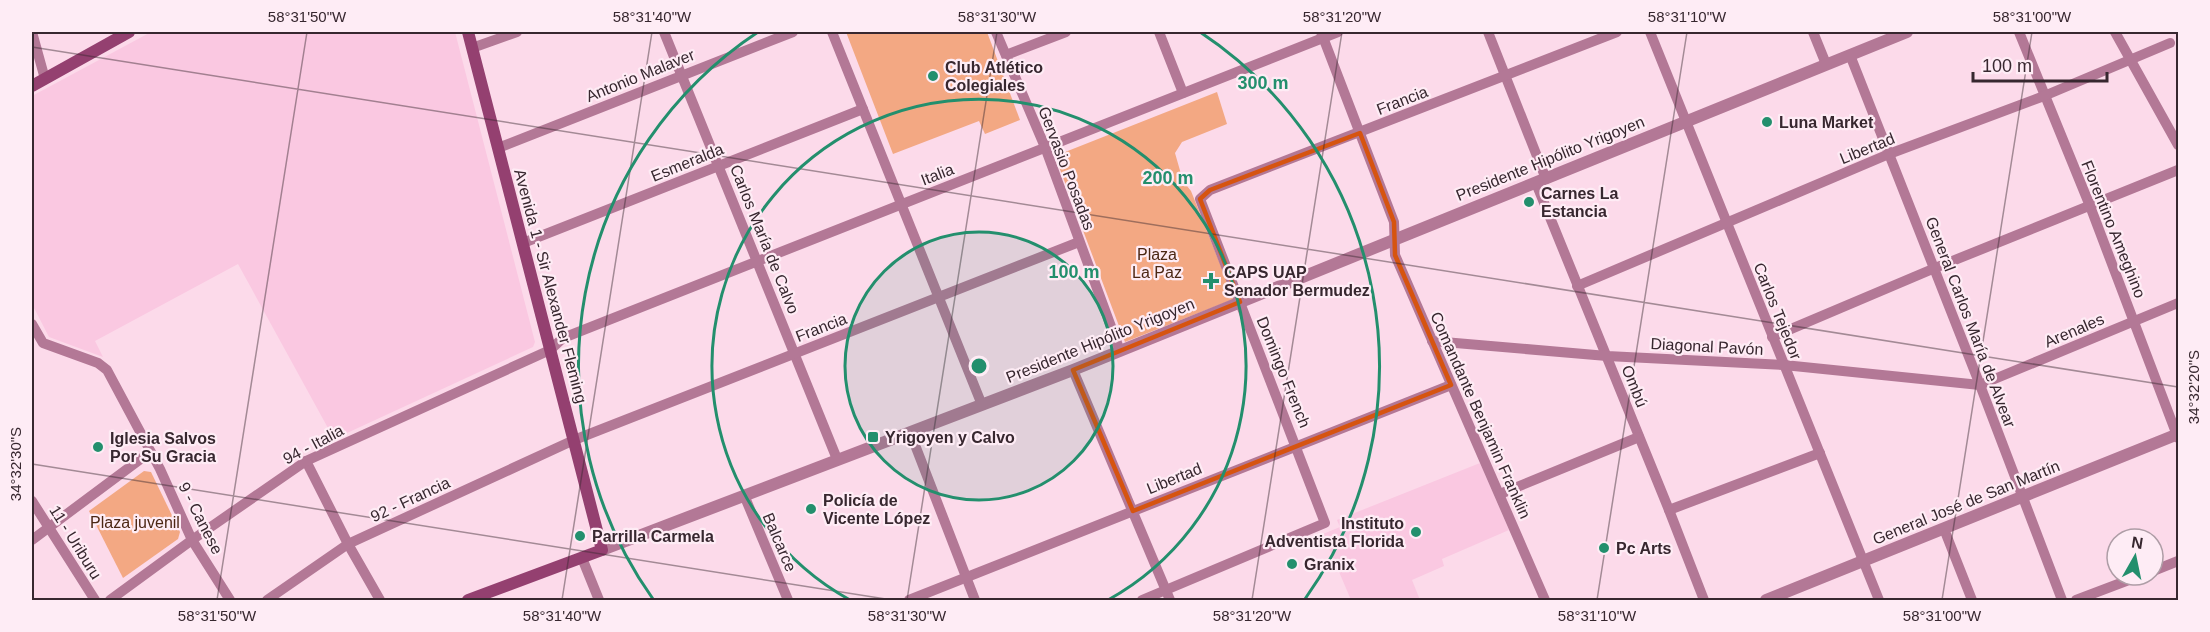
<svg xmlns="http://www.w3.org/2000/svg" width="2210" height="632" viewBox="0 0 2210 632" font-family="Helvetica,sans-serif">
	<rect width="100%" height="100%" fill="#fcdaea"/>
	<!-- built -->
	<g fill="#fac8e1">
		<polygon points="151,32 455,32 535,342 533,347 334,439 238,264 95,341 103,357 49,337 32,304 32,96"/>
		<polygon points="1480,463 1509,530 1442,559 1444,566 1412,580 1420,600 1351,600 1323,534 1340,527 1337,520"/>
	</g>
	<!-- green -->
	<g fill="#f3a883">
		<polygon points="846,32 987,32 1020,120 985,134 979,121 893,154"/>
		<polygon points="1217,92 1227,124 1182,142 1175,153 1183,181 1191,191 1234,299 1125,342 1055,156"/>
		<polygon points="144,471 151,472 180,532 178,539 123,578 89,511"/>
	</g>
	<g fill="none" stroke-linecap="round" stroke-linejoin="round">
		<!-- minor -->
		<g stroke="#b37896" stroke-width="10">
			<polyline points="32,32 45,79"/>
			<polyline points="664,32 837,459"/>
			<polyline points="832,32 982,405"/>
			<polyline points="996,32 1045,147 1120,351"/>
			<polyline points="1159,32 1183,93"/>
			<polyline points="1321,32 1394,222 1395,255 1545,600"/>
			<polyline points="1488,32 1546,179"/>
			<polyline points="1650,32 1879,600"/>
			<polyline points="1813,32 1826,64"/>
			<polyline points="2019,32 2090,206 2178,438"/>
			<polyline points="2115,32 2178,145"/>
			<polyline points="472,48 517,32"/>
			<polyline points="1006,55 1066,32"/>
			<polyline points="1850,55 1980,385 2062,600"/>
			<polyline points="498,148 793,32"/>
			<polyline points="1536,183 1669,510 1704,600"/>
			<polyline points="523,243 863,109"/>
			<polyline points="1577,286 1889,154 2044,96 2170,43"/>
			<polyline points="32,324 43,343 98,363 107,370 160,469 192,540 230,600"/>
			<polyline points="1772,337 1935,268 2178,170"/>
			<polyline points="1432,341 1607,356 1784,365 1980,385 2178,303"/>
			<polyline points="1073,370 1170,600"/>
			<polyline points="910,432 975,600"/>
			<polyline points="306,461 348,544 380,600"/>
			<polyline points="1500,494 1639,437"/>
			<polyline points="744,495 788,600"/>
			<polyline points="32,501 95,600"/>
			<polyline points="1669,510 1820,453"/>
			<polyline points="1944,529 1972,600"/>
			<polyline points="32,540 150,452"/>
			<polyline points="582,558 599,600"/>
			<polyline points="2153,571 2178,561"/>
			<polyline points="110,600 192,540 306,461 550,350 563,338 1338,32"/>
			<polyline points="267,600 348,544 574,440 1079,242"/>
			<polyline points="909,600 1451,385"/>
			<polyline points="1142,600 1325,523 1200,199 1210,190 1617,32"/>
			<polyline points="2076,600 2142,575"/>
		</g>
		<!-- tertiary -->
		<g stroke="#b37896" stroke-width="12">
			<polyline points="602,550 1073,370 1907,32"/>
			<polyline points="1766,600 2178,434"/>
		</g>
		<!-- secondary -->
		<g stroke="#944070" stroke-width="12">
			<polyline points="32,86 129,32"/>
			<polyline points="468,600 602,550 468,32"/>
		</g>
	</g>
	<!-- marked area -->
	<path fill="none" stroke="#d65410" stroke-width="4.5" stroke-linejoin="round" d="M 1360,133 L 1394,222 L 1395,255 L 1451,385 L 1133,511 L 1073,370 L 1240,302 L 1200,199 L 1210,190 Z"/>
	<!-- ticks -->
	<path fill="none" stroke="#37272f" stroke-width="1.5" stroke-opacity="0.45" d="M 32,47 L 2178,387M 32,464 L 892,600M 217,600 L 307,32M 562,600 L 652,32M 907,600 L 997,32M 1252,600 L 1342,32M 1597,600 L 1687,32M 1942,600 L 2032,32"/>
	<!-- distance rings -->
	<circle cx="979" cy="366" r="134" fill="#238f6d" fill-opacity=".12"/>
	<g fill="none" stroke="#238f6d" stroke-width="3">
		<circle cx="979" cy="366" r="134"/>
		<path d="M850 600A267 267 0 1 1 1108 600"/>
		<path d="M653 599A401 401 0 0 1 758 32M1200 32A401 401 0 0 1 1305 599"/>
	</g>
	<!-- markers -->
	<g fill="#238f6d" stroke="#feecf5" stroke-width="2">
		<circle cx="933" cy="76" r="6"/>
		<circle cx="1767" cy="122" r="6"/>
		<circle cx="1529" cy="202" r="6"/>
		<path d="M1208 272h6v6h6v6h-6v6h-6v-6h-6v-6h6z"/>
		<rect x="867" y="431" width="12" height="12" rx="3"/>
		<circle cx="98" cy="447" r="6"/>
		<circle cx="811" cy="509" r="6"/>
		<circle cx="1416" cy="532" r="6"/>
		<circle cx="580" cy="536" r="6"/>
		<circle cx="1604" cy="548" r="6"/>
		<circle cx="1292" cy="564" r="6"/>
	</g>
	<g text-anchor="middle" stroke-width="4.5" stroke-linejoin="round" paint-order="stroke">
		<!-- poi labels -->
		<g font-size="16" font-weight="bold" fill="#37272f" stroke="#feecf5" text-anchor="start">
			<text x="945" y="73">Club Atlético<tspan x="945" dy="18">Colegiales</tspan></text>
			<text x="1779" y="128">Luna Market</text>
			<text x="1541" y="199">Carnes La<tspan x="1541" dy="18">Estancia</tspan></text>
			<text x="1224" y="278">CAPS UAP<tspan x="1224" dy="18">Senador Bermudez</tspan></text>
			<text x="885" y="443">Yrigoyen y Calvo</text>
			<text x="110" y="444">Iglesia Salvos<tspan x="110" dy="18">Por Su Gracia</tspan></text>
			<text x="823" y="506">Policía de<tspan x="823" dy="18">Vicente López</tspan></text>
			<text x="1404" y="529" text-anchor="end">Instituto<tspan x="1404" dy="18">Adventista Florida</tspan></text>
			<text x="592" y="542">Parrilla Carmela</text>
			<text x="1616" y="554">Pc Arts</text>
			<text x="1304" y="570">Granix</text>
		</g>
		<!-- street labels -->
		<g font-size="16" fill="#37272f" stroke="#feecf5">
			<text transform="translate(640 75) rotate(-22)" y="6">Antonio Malaver</text>
			<text transform="translate(1402 100) rotate(-21)" y="6">Francia</text>
			<text transform="translate(1867 148) rotate(-22)" y="6">Libertad</text>
			<text transform="translate(1550 158) rotate(-22)" y="6">Presidente Hipólito Yrigoyen</text>
			<text transform="translate(687 162) rotate(-22)" y="6">Esmeralda</text>
			<text transform="translate(1067 168) rotate(69)" y="6">Gervasio Posadas</text>
			<text transform="translate(937 174) rotate(-21)" y="6">Italia</text>
			<text transform="translate(2114 229) rotate(68)" y="6">Florentino Ameghino</text>
			<text transform="translate(765 239) rotate(68)" y="6">Carlos María de Calvo</text>
			<text transform="translate(551 286) rotate(75)" y="6">Avenida 1 - Sir Alexander Fleming</text>
			<text transform="translate(1778 311) rotate(68)" y="6">Carlos Tejedor</text>
			<text transform="translate(1971 322) rotate(69)" y="6">General Carlos María de Alvear</text>
			<text transform="translate(821 327) rotate(-21)" y="6">Francia</text>
			<text transform="translate(2074 330) rotate(-23)" y="6">Arenales</text>
			<text transform="translate(1100 340) rotate(-22)" y="6">Presidente Hipólito Yrigoyen</text>
			<text transform="translate(1707 346) rotate(3)" y="6">Diagonal Pavón</text>
			<text transform="translate(1284 372) rotate(68)" y="6">Domingo French</text>
			<text transform="translate(1635 386) rotate(68)" y="6">Ombú</text>
			<text transform="translate(1481 415) rotate(66)" y="6">Comandante Benjamin Franklin</text>
			<text transform="translate(313 444) rotate(-28)" y="6">94 - Italia</text>
			<text transform="translate(1174 478) rotate(-22)" y="6">Libertad</text>
			<text transform="translate(410 499) rotate(-25)" y="6">92 - Francia</text>
			<text transform="translate(1966 502) rotate(-22)" y="6">General José de San Martín</text>
			<text transform="translate(201 518) rotate(63)" y="6">9 - Canese</text>
			<text transform="translate(76 542) rotate(58)" y="6">11 - Uriburu</text>
			<text transform="translate(780 542) rotate(67)" y="6">Balcarce</text>
		</g>
		<!-- park labels -->
		<g font-size="16" fill="#4c2714" stroke="#feecf5">
			<text x="1157" y="260">Plaza<tspan x="1157" dy="18">La Paz</tspan></text>
			<text x="135" y="528">Plaza juvenil</text>
		</g>
	</g>
	<circle cx="979" cy="366" r="9" fill="#238f6d" stroke="#feecf5" stroke-width="3"/>
	<g font-size="18" text-anchor="middle" font-weight="bold" fill="#238f6d" stroke="#feecf5" stroke-width="4.5" stroke-linejoin="round" paint-order="stroke">
		<text x="1263" y="89">300 m</text>
		<text x="1168" y="184">200 m</text>
		<text x="1074" y="278">100 m</text>
	</g>
	<!-- border -->
	<rect width="2210" height="632" fill="none" stroke="#feecf5" stroke-width="66"/>
	<!-- north arrow -->
	<g transform="translate(2135 557) rotate(9)"><circle r="28" fill="#feecf5" stroke="#ae9da6" stroke-width="1.5"/>
	<path d="M0-4.5L10 22L0 15L-10 22Z" fill="#238f6d"/>
	<text y="-9" font-size="16" font-weight="bold" text-anchor="middle" fill="#37272f">N</text>
	</g>
	<!-- scale -->
	<path d="M1973 72v9h134v-9" fill="none" stroke="#37272f" stroke-width="3"/>
	<text x="1982" y="72" font-size="18" fill="#37272f" stroke="#feecf5" stroke-width="4.5" paint-order="stroke">100 m</text>
	<rect x="33" y="33" width="2144" height="566" fill="none" stroke="#37272f" stroke-width="2"/>
	<g font-size="15" text-anchor="middle" fill="#37272f">
		<text x="307" y="22">58°31'50"W</text>
		<text x="652" y="22">58°31'40"W</text>
		<text x="997" y="22">58°31'30"W</text>
		<text x="1342" y="22">58°31'20"W</text>
		<text x="1687" y="22">58°31'10"W</text>
		<text x="2032" y="22">58°31'00"W</text>
		<text transform="translate(2194 387) rotate(-90)" y="5">34°32'20"S</text>
		<text transform="translate(16 464) rotate(-90)" y="5">34°32'30"S</text>
		<text x="217" y="621">58°31'50"W</text>
		<text x="562" y="621">58°31'40"W</text>
		<text x="907" y="621">58°31'30"W</text>
		<text x="1252" y="621">58°31'20"W</text>
		<text x="1597" y="621">58°31'10"W</text>
		<text x="1942" y="621">58°31'00"W</text>
	</g>
</svg>
